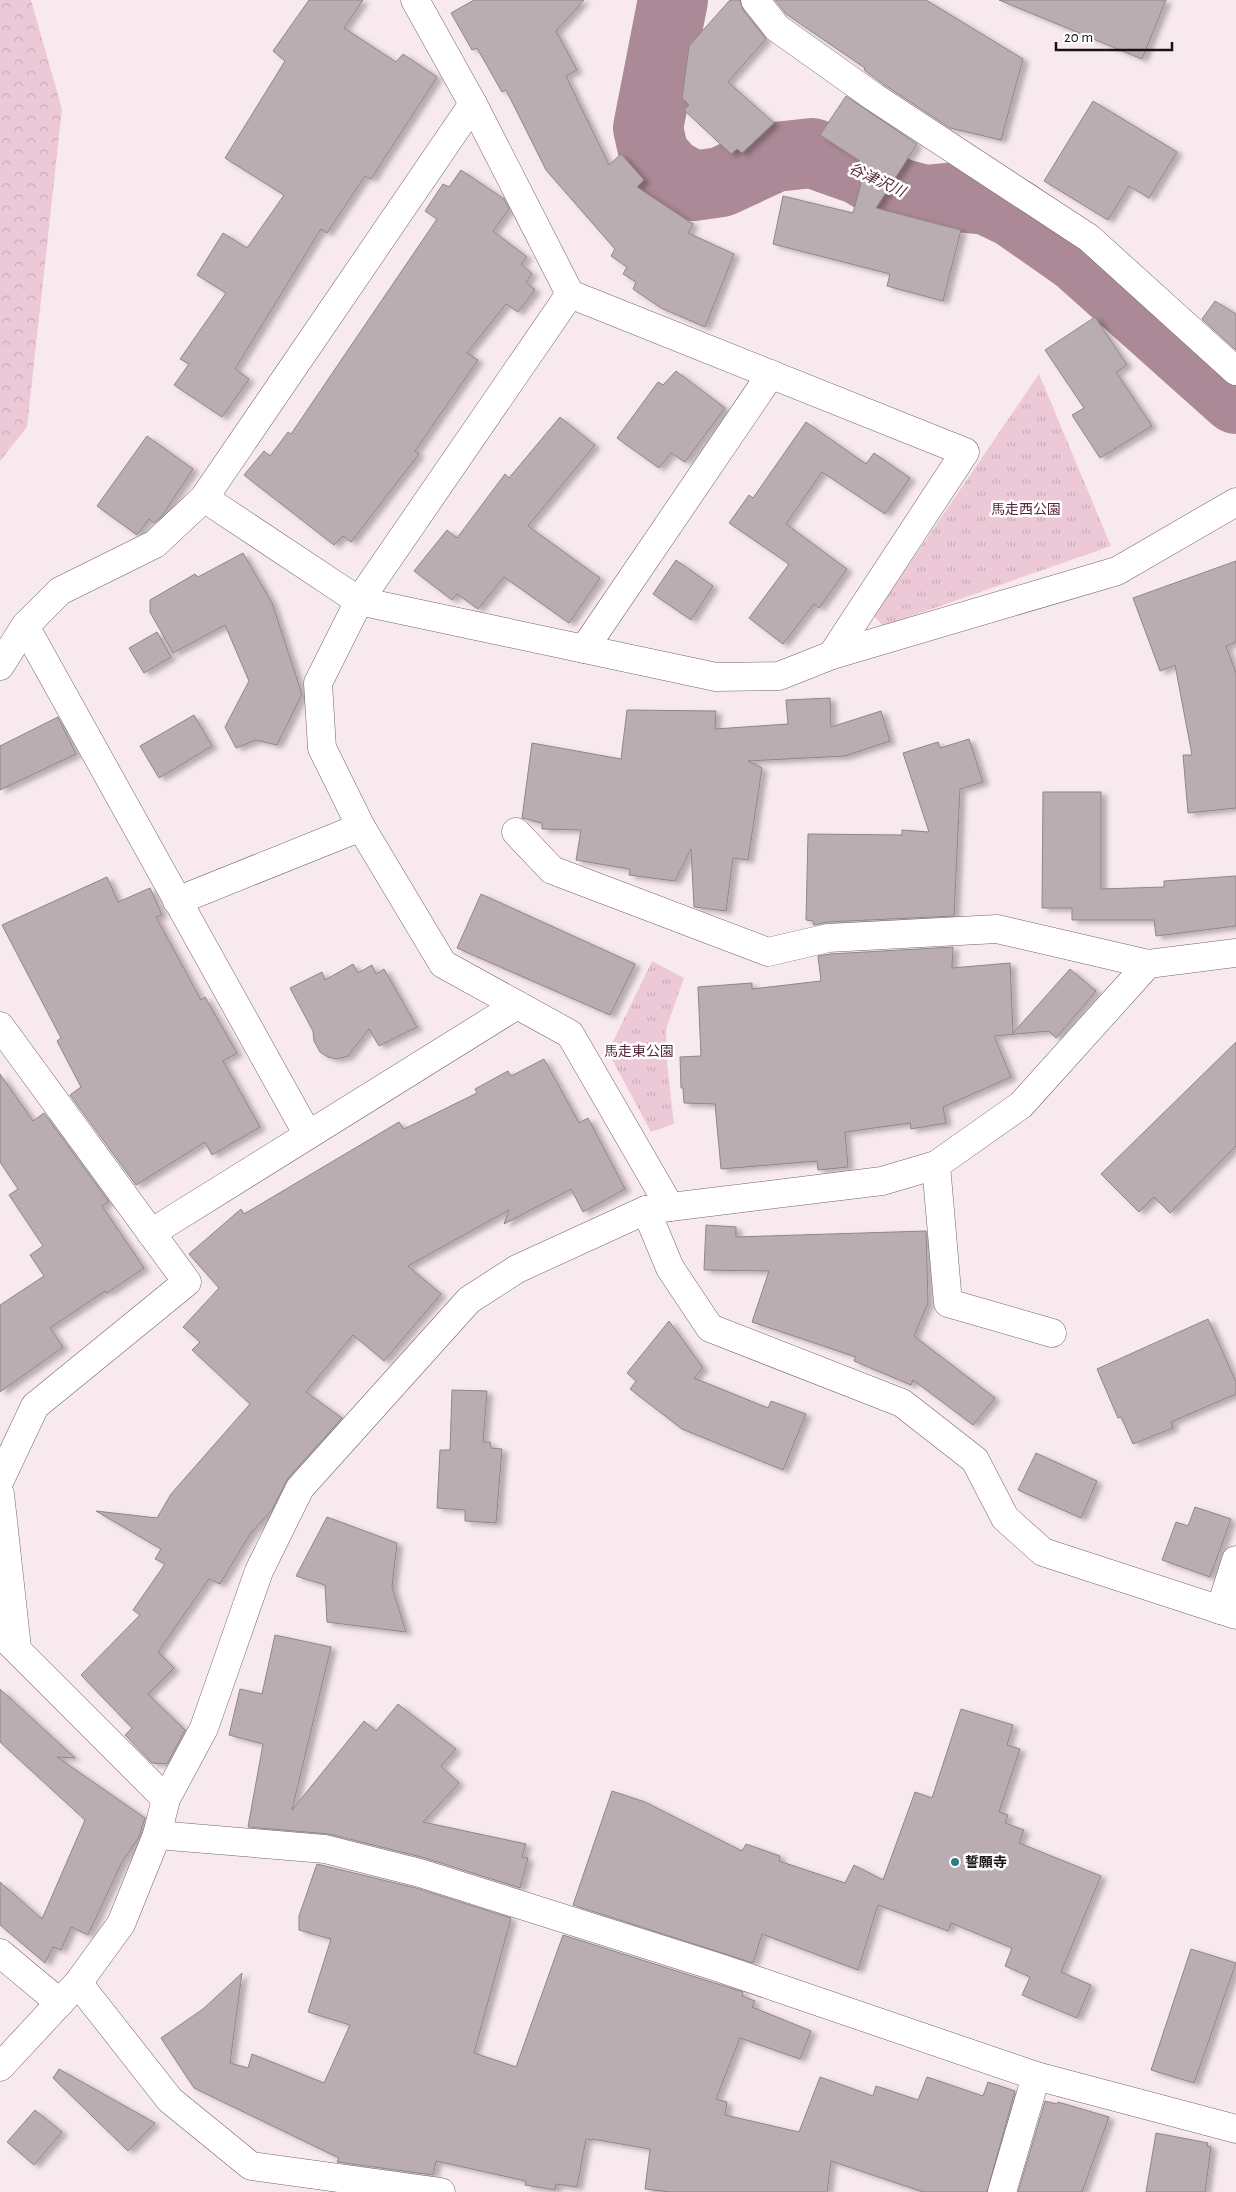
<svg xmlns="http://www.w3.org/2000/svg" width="1236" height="2192" viewBox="0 0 1236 2192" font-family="'Alegreya Sans','Noto Sans JP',sans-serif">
	<defs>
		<pattern id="forest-crowns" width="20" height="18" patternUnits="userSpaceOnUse" patternTransform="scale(1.25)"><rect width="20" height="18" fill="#edc9d8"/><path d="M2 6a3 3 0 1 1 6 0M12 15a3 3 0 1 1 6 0" fill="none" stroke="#caacb8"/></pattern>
		<pattern id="park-tufts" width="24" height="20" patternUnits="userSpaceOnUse" patternTransform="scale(1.25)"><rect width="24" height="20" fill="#edc9d8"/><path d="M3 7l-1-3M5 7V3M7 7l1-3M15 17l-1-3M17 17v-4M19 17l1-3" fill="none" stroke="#caacb8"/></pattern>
		<filter id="shadow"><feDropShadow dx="5.5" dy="3" stdDeviation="2.5" flood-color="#0004"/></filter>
	</defs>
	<rect width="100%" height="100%" fill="#f8e9ef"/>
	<!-- forest -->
	<polygon fill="url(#forest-crowns)" points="0,0 31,0 62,109 27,427 0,461"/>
	<!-- park -->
	<g fill="url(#park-tufts)">
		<polygon points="1039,374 1111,546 883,626 874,616"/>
		<polygon points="652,961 684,978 666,1029 667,1063 674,1124 651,1132 608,1052"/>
	</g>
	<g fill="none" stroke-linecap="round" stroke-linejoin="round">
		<!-- river -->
		<polyline stroke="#ac8997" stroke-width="70" points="673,0 648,128 654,155 670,173 693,186 721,182 775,157 812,153 860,170 898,193 925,200 956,197 987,200 1014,213 1077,257 1236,399"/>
	</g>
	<!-- building -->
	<g fill="#baadb2" stroke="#918589" filter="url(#shadow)">
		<polygon points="309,0 363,0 344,28 396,62 403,54 437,77 371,179 365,176 327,233 321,229 235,369 249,379 222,417 174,385 189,364 180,359 226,293 197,275 223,233 247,248 284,195 225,158 285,61 273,51"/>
		<polygon points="474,0 584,0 556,31 577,70 566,76 609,165 621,154 644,180 637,187 693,224 688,233 734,254 705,327 661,308 633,289 636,282 623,274 627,267 611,256 615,249 546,170 506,90 502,92 477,48 472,50 451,13"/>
		<polygon points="730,0 740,0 743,10 766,39 728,82 774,123 742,153 737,149 731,154 684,110 689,105 682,98 689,46"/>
		<polygon points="775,0 926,0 1023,59 1001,140 950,128 883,84 864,70 865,68 786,14"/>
		<polygon points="999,0 1166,0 1142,59"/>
		<polygon points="846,96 917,144 876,208 961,230 943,301 887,286 890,274 773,244 783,196 853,213 866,165 820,135"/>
		<polygon points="1093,101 1177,152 1149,198 1129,186 1108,220 1044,181"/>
		<polygon points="461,170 504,199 509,209 493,231 527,257 521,264 532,274 526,282 535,290 518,312 506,304 467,353 478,360 415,451 419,454 351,542 343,536 334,545 244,475 264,451 270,456 288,432 291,434 437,219 425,211 443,184 449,187"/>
		<polygon points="1215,301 1236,314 1236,350 1202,319"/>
		<polygon points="1095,317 1127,365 1116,372 1152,426 1100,458 1072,415 1084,408 1045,350"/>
		<polygon points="676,371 725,408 685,462 671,453 659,468 617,438 658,382 663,385"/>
		<polygon points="560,417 595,445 528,526 600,578 569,623 504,577 478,609 457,594 452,600 414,571 447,530 457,538 505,474 509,478"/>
		<polygon points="806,422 866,464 874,453 910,478 885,514 822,472 786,524 847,569 819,608 814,604 783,644 749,618 789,564 729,523 749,495 753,498"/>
		<polygon points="147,436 193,469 162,516 154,523 149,519 137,535 97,506"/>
		<polygon points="243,553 272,603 302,694 277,745 256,740 236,748 225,727 249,681 225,625 173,653 150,612 150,600 195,574 198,577"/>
		<polygon points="676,560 713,586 691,620 653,594"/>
		<polygon points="1236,561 1236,642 1226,646 1236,673 1236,808 1188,813 1183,755 1192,755 1175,665 1160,671 1133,598"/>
		<polygon points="157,632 171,657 144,673 129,648"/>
		<polygon points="830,698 831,727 881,711 890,741 845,756 748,761 762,768 748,860 733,858 726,911 694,907 691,849 675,881 629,875 630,869 576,860 581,830 542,829 542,823 522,818 532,743 621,759 627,710 716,711 715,729 788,724 786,700"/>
		<polygon points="194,715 212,746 159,778 140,746"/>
		<polygon points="58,717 76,754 0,790 0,746"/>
		<polygon points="969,739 983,782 960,789 954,916 827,922 814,925 813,921 806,920 808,834 902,835 902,830 929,832 903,753 938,742 940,748"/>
		<polygon points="1043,792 1101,792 1101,889 1164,887 1164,881 1236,876 1236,926 1156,936 1154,920 1072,920 1072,908 1042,908"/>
		<polygon points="107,877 118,902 150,888 162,915 156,917 201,1000 205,997 237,1053 223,1061 260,1127 212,1155 205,1142 136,1185 70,1095 81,1087 57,1041 61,1038 2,925"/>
		<polygon points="481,894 635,964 610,1015 457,948"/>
		<polygon points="953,947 952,968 1010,963 1013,1033 1070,969 1096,991 1056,1038 1049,1031 994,1036 1011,1077 943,1107 946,1123 911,1129 910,1123 845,1132 848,1167 818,1170 817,1161 721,1169 715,1104 684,1103 683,1088 681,1088 680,1057 701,1056 698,987 752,983 752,989 821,981 818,956 830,954"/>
		<polygon points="353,964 358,973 372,965 376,974 384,969 417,1027 379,1046 369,1029 348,1056 337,1059 328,1057 320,1052 314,1041 313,1031 290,988 322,972 325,980"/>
		<polygon points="1236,1042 1236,1146 1170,1213 1154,1197 1139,1212 1101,1174"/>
		<polygon points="544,1059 579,1123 588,1118 625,1189 583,1212 571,1189 504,1224 509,1210 408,1266 441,1294 384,1361 353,1335 306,1392 342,1418 288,1478 272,1510 250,1534 220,1584 209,1579 158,1652 174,1668 148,1694 185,1730 167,1764 152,1763 125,1735 132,1728 81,1675 140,1615 133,1610 165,1564 155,1559 161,1549 96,1511 157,1518 171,1494 250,1404 192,1350 200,1342 183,1327 219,1288 189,1254 241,1209 244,1214 399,1122 404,1129 477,1093 475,1089 508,1071 511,1076"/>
		<polygon points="0,1074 33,1121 44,1113 109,1202 102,1206 144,1268 107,1293 105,1291 50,1328 63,1347 0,1392 0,1305 44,1276 30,1255 43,1246 9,1195 18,1189 0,1162"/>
		<polygon points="706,1225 736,1227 736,1237 926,1231 928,1303 914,1336 995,1398 973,1425 913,1380 911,1385 854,1361 856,1357 752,1322 769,1271 704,1270"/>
		<polygon points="1208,1319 1236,1382 1236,1394 1171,1422 1173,1428 1133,1444 1121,1417 1118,1418 1097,1369"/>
		<polygon points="669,1321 703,1368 694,1378 768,1408 771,1401 806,1414 783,1470 682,1429 630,1389 636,1381 627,1373"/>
		<polygon points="452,1390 487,1391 483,1442 490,1442 491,1448 502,1449 496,1523 465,1521 465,1510 437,1508 440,1450 450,1450"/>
		<polygon points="1036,1453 1097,1481 1081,1518 1018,1490"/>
		<polygon points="1195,1507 1231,1519 1210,1577 1162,1560 1176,1522 1188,1526"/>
		<polygon points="327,1517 397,1543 392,1587 406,1632 327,1622 325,1585 296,1576"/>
		<polygon points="275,1635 331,1647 292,1810 364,1721 376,1731 398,1704 456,1749 441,1766 459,1783 423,1822 526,1844 522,1857 528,1858 520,1888 425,1858 329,1834 248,1827 263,1744 229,1735 240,1689 262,1694"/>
		<polygon points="0,1689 75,1758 57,1757 145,1818 139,1837 122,1862 88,1935 71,1927 61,1950 53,1947 45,1963 0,1925 0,1882 42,1919 85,1820 0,1742"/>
		<polygon points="961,1709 1013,1725 1007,1745 1020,1749 999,1812 1008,1815 1005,1823 1024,1830 1019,1843 1101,1876 1061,1972 1091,1985 1077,2018 1022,1995 1030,1977 1005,1966 1012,1948 951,1923 948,1931 878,1905 858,1970 762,1934 753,1963 573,1905 612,1791 645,1802 742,1851 746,1844 780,1856 779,1861 845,1883 854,1865 883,1880 915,1792 932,1798"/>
		<polygon points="317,1864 416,1888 511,1918 474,2053 516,2067 563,1935 743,1992 742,1996 755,2001 752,2007 811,2031 800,2059 740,2038 716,2099 727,2102 725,2115 799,2132 820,2077 873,2096 876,2086 918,2100 927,2077 983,2096 988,2082 1015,2091 987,2192 923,2192 831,2161 827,2192 670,2192 645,2189 650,2149 592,2139 591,2140 586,2139 577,2187 556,2184 555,2190 525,2185 526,2181 436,2161 433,2175 337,2162 339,2158 194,2088 161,2038 203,2009 242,1973 230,2063 248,2068 252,2054 324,2083 350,2025 308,2012 331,1939 299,1930 299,1916"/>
		<polygon points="1191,1949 1236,1963 1194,2083 1151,2070"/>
		<polygon points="59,2069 155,2123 128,2151 53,2078"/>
		<polygon points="1045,2101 1057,2104 1058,2102 1109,2117 1082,2192 1018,2192"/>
		<polygon points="35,2110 62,2132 34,2165 7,2142"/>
		<polygon points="1156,2133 1208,2143 1207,2146 1211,2147 1205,2192 1146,2192"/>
	</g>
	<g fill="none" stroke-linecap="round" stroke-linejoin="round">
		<defs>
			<g id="street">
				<polyline points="755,0 777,28 874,97 1089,238 1236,371"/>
				<polyline points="570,294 359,601 318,683 322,748 361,827 443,964 570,1034 670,1207"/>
				<polyline points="204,498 359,601 716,677 779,676 832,655 965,452 570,294 473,104 415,0"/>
				<polyline points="25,626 308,1135"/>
				<polyline points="584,649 771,374"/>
				<polyline points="832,655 1117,571 1236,502"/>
				<polyline points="0,666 25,626 60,591 155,544 204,498 473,104"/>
				<polyline points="516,832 552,870 768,952 828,938 997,929 1148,964"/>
				<polyline points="177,901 361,827"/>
				<polyline points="0,1026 187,1282 35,1406 0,1480"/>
				<polyline points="936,1165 948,1303 1052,1333"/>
				<polyline points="646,1210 670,1268 710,1328 902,1403 975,1460 1005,1518 1043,1552 1236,1615"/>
				<polyline points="151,1233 517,1005"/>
				<polyline points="0,1494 17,1648"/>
				<polyline points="1220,1610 1236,1560"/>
				<polyline points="0,1633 166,1799"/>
				<polyline points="157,1835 325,1849 420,1873 717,1967 1036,2076 1236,2129"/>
				<polyline points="0,1953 60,2003"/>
				<polyline points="78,1983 170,2100 251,2166 441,2192"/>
				<polyline points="0,2067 78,1983 121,1924 157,1835 166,1799 204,1728 259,1571 300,1488 469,1300 517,1269 646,1210 882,1181 936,1165 1021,1105 1148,964 1236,953"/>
				<polyline points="1002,2192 1036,2076"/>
			</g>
		</defs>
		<!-- street casing -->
		<use href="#street" stroke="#72656a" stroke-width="29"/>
		<!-- street -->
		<use href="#street" stroke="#fff" stroke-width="28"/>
	</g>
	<!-- markers -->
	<circle fill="#317a80" stroke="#fff" stroke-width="2" cx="955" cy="1862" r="5"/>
	<g text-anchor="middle" stroke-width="5" stroke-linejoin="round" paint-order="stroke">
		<!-- park labels -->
		<g font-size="14" fill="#55253c" stroke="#fff">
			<text x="1026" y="514">馬走西公園</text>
			<text x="639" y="1056">馬走東公園</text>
		</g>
		<!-- poi labels -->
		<g font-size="14" font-weight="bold" fill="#181315" stroke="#fff" text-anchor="start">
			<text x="965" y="1867">誓願寺</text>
		</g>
		<!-- water labels -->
		<g font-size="15" font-style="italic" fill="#57273d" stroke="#fff">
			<text transform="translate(877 180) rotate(25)" y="5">谷津沢川</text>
		</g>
	</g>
	<!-- scale -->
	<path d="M1056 42v8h116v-8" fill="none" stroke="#181315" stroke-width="2.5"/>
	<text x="1064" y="42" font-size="15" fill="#181315" stroke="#ffffff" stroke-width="4" paint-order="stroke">20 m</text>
</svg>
